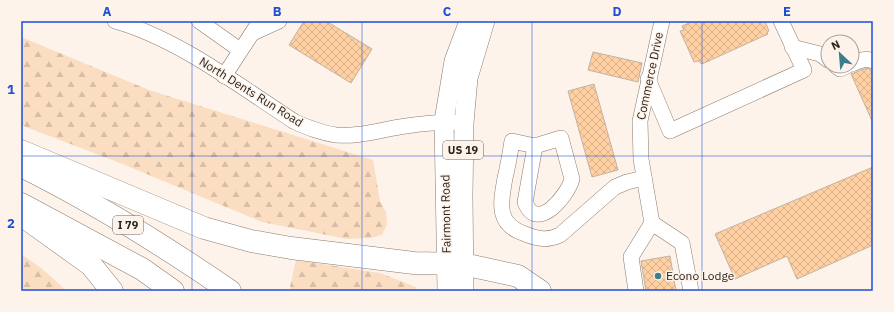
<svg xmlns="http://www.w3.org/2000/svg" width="894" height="312" viewBox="0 0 894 312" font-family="'IBM Plex Sans',sans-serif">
	<defs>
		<pattern id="forest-firs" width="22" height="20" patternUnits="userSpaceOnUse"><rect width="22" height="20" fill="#fbddc1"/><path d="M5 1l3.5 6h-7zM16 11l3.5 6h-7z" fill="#d7bea5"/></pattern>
		<pattern id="building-cross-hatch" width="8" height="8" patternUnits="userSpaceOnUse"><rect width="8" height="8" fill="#ffd0a2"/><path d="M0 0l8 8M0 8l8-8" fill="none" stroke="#dbb28b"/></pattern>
	</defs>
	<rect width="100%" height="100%" fill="#fdf3ea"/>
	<!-- forest -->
	<g fill="url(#forest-firs)">
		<polygon points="21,37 149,90 373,160 380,201 386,212 387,224 382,235 370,238 347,239 262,222 120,163 21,125"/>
		<polygon points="21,254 41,268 67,291 21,291"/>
		<polygon points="296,260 380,273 416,287 417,291 292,291 290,287"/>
	</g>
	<!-- building -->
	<g fill="url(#building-cross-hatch)" stroke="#c2b3a5">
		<polygon points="304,21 326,21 372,49 351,83 289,45"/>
		<polygon points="694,21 765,21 769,31 767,32 768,34 702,64 698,61 694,62 680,31 684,30 682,26"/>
		<polygon points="593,52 642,63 638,82 588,70"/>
		<polygon points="866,68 870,69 873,75 873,123 851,74"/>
		<polygon points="594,84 618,170 592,177 568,91"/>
		<polygon points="873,167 873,245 797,279 787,256 735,279 715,234"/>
		<polygon points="670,256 676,291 646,291 641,261"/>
	</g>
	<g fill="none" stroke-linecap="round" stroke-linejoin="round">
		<defs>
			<g id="minor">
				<path d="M 115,21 C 177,38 241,87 295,122 C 309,128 321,133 336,135 C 360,137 383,129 406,126 C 426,123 445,121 464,123"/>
				<polyline points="199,21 240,50"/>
				<polyline points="253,33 279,21"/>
				<polyline points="792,47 820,54 828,60"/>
				<path d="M 852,64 C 859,61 866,57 873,61"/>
				<polyline points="836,66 840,69 847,66"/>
				<polyline points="224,76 260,21"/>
				<polyline points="648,79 670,131 804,70 781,21"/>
				<path d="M 535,146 L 561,138 L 572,179 C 568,195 537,234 525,202 L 535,146 L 512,141 C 510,154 508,166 505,178 C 501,202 495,224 525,234 C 538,239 547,241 560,235 L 615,187 L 627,182 L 644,178"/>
				<polyline points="652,223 682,243 691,291"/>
				<polyline points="636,291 631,257 652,223 641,159 640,121 662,21"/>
			</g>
			<g id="major">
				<polyline points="447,291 444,121 454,61 469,21"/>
				<polyline points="464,291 463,196 464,123 468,78 485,21"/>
			</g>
			<g id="highway">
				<polyline points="21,151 204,228 251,241 291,248 414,263 463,264 518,276 540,291"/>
				<path d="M 21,166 C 94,202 163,245 230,291"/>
				<polyline points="21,204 142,269 173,291"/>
				<polyline points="27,219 91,265 112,291"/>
			</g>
		</defs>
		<!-- minor casing -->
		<use href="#minor" stroke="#8a7b6e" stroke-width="16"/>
		<!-- major casing -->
		<use href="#major" stroke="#8a7b6e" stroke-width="20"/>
		<!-- highway casing -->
		<use href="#highway" stroke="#8a7b6e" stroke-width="23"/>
		<!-- minor -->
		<use href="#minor" stroke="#fff" stroke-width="15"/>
		<!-- major -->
		<use href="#major" stroke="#fff" stroke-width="19"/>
		<!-- highway -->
		<use href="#highway" stroke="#fff" stroke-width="22"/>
	</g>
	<!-- grid -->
	<path fill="none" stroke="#1d4ed8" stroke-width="1" stroke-opacity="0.55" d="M 192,21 L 192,291M 362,21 L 362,291M 532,21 L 532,291M 702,21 L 702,291M 21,156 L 873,156"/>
	<!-- markers -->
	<circle fill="#3b7e8e" stroke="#fdf3ea" stroke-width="1.5" cx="658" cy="276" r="4"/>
	<g text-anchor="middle" stroke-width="3" stroke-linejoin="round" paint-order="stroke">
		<!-- shield labels -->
		<g fill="#fdf3ea" stroke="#6a635c" stroke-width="1">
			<rect x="443" y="141" width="40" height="18" rx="3"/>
			<rect x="113" y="216" width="30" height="18" rx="3"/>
		</g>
		<g font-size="11" font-weight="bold" fill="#2b251f">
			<text x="463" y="154">US 19</text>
			<text x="128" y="229">I 79</text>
		</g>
		<!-- street labels -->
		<g font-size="12" fill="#2b251f" stroke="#fdf3ea">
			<text transform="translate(650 76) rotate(-78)" y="4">Commerce Drive</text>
			<text transform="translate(251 92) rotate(32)" y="4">North Dents Run Road</text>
			<text transform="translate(446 214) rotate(-91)" y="4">Fairmont Road</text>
		</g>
		<!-- poi labels -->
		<g font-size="12" fill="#2b251f" stroke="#fdf3ea" text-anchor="start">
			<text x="666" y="280">Econo Lodge</text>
		</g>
	</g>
	<!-- border -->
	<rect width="894" height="312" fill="none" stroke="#fdf3ea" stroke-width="44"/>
	<!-- north arrow -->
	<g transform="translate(840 54) rotate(334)"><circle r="19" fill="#fdf3ea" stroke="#a9a199"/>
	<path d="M0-3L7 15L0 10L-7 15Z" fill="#3b7e8e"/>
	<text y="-6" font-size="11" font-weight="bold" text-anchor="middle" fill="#2b251f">N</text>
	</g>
	<rect x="22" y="22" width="850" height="268" fill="none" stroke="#1d4ed8" stroke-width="1.5"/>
	<g font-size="13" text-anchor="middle" font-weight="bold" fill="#1d4ed8">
		<text x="107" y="16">A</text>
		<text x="277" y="16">B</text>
		<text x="447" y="16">C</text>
		<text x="617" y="16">D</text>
		<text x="787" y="16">E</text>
		<text x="11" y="94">1</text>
		<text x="11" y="228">2</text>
	</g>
</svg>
